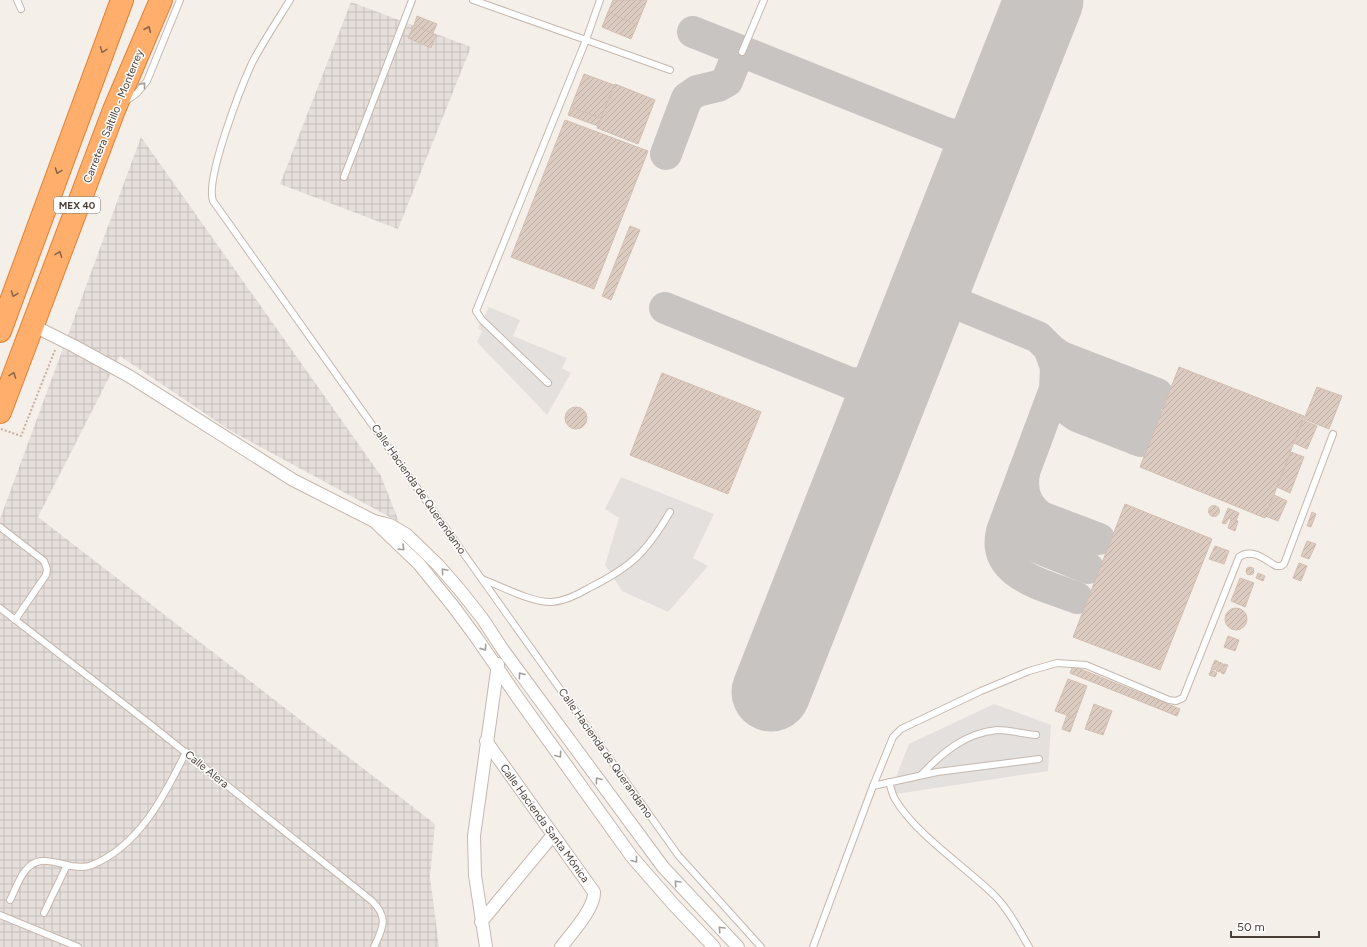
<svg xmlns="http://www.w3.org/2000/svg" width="1367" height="947" viewBox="0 0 1367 947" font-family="Figtree,sans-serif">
	<defs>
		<pattern id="industrial-grid" width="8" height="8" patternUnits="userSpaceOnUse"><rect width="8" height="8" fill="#e5dedb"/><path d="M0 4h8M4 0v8" fill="none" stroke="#c6c0bd"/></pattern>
		<pattern id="building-hatch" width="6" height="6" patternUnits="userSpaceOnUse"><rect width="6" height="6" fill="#dbcbc1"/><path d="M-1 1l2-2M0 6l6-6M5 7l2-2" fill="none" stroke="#bdafa6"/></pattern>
	</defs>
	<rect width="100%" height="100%" fill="#f5efea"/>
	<!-- industrial -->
	<g fill="url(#industrial-grid)">
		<polygon points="351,2 471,47 398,229 280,184"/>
		<polygon points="141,137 381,476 399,522 231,431 120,356 38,517 435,824 430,877 439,947 0,947 0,519"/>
	</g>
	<!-- parking -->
	<g fill="#e4e0de">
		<polygon points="489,307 520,320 513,336 567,358 562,368 571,373 547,415 477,342 482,331 478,328"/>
		<polygon points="621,477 714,514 693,558 708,566 668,612 622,591 605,565 619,518 605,509"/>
		<polygon points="994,704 1051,725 1048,771 889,795 909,744"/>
	</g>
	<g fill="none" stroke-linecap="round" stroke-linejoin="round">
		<!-- taxiway -->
		<g stroke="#c7c4c2" stroke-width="32">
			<path d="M 693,32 L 946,133 C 967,138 984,142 997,121"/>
			<polyline points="666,154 687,98 697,91 718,86 727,81 739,51"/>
			<path d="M 938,269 C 935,282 939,291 948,300 L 1038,337 L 1049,348 L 1079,389 L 1147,417"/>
			<path d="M 665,308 L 850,383 C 871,385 886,375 901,361"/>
			<path d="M 1049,348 L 1056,367 L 1055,389 L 1002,531 C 991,576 1046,585 1077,598"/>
			<polyline points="1051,350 1061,357 1157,394"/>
			<path d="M 1056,376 C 1056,394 1061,406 1077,416 L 1141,441"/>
			<path d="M 1024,472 C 1021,491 1025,505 1041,517 L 1099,539"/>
			<path d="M 1010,510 C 1007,525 1016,537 1029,544 L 1088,568"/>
		</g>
		<!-- runway -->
		<polyline stroke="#c7c4c2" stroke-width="79" points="771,692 1044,0"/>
	</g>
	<!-- building -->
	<g fill="url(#building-hatch)" stroke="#d3bfb1">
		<polygon points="613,0 647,0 637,25 608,12"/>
		<polygon points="608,12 637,25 631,39 602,27"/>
		<polygon points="417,16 437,24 433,33 414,25"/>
		<polygon points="414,25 436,35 431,48 408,38"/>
		<polygon points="584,74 614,85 601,118 571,107"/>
		<polygon points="615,84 655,100 638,144 597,128"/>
		<polygon points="571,107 601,118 598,126 568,115"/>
		<polygon points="565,120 648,151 594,289 511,257"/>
		<polygon points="630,226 640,230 611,300 602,296"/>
		<polygon points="1179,367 1304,416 1265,518 1140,467"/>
		<polygon points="662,373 761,412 728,494 630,455"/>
		<polygon points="1317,387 1342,396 1329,429 1304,419"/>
		<circle cx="576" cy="418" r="11"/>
		<polygon points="1303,420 1317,426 1307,449 1294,443"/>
		<polygon points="1291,452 1304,457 1290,493 1277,487"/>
		<polygon points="1274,495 1287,501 1278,521 1265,516"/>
		<polygon points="1125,504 1212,539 1160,670 1073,637"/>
		<circle cx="1214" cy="511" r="5.5"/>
		<polygon points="1228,508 1239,513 1236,521 1229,518 1226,524 1222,523"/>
		<polygon points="1312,512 1316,514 1311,527 1307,526"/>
		<polygon points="1231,519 1238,521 1235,531 1228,528"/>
		<polygon points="1307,541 1316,544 1309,559 1301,556"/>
		<polygon points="1215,546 1229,551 1224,564 1209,559"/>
		<polygon points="1299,563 1307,566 1301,581 1293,578"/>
		<circle cx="1250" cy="571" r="4"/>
		<polygon points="1258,573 1265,576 1263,581 1256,578"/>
		<polygon points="1240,578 1254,583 1245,607 1231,601"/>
		<circle cx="1236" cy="619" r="11"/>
		<polygon points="1228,636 1239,640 1235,651 1224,647"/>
		<polygon points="1215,660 1219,662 1215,670 1211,669"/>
		<polygon points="1220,662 1223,664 1220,672 1216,671"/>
		<polygon points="1224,664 1228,665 1224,674 1221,673"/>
		<polygon points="1073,666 1180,709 1177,716 1070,673"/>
		<polygon points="1211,670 1217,673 1215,677 1209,675"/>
		<polygon points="1068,679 1087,686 1075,718 1055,711"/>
		<polygon points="1094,704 1112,711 1103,735 1085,729"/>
		<polygon points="1067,715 1075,718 1070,732 1062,729"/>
	</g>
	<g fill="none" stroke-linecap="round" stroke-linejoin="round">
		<defs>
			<g id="lane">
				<polyline points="17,0 21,9"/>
				<path d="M 290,0 C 277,21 263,42 252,63 C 241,87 205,179 213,201 L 678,855 L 761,947"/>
				<polyline points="473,0 586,40 476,311 482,320 548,383"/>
				<polyline points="600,0 586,40 670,70"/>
				<polyline points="742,52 764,0"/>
				<polyline points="126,101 137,93 147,81 180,0"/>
				<polyline points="344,177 412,0"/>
				<polyline points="0,527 44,561 47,569 46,575 15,620"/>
				<path d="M 482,579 C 501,586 532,603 552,602 C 564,601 579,594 589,588 C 631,567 646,553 670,512"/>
				<path d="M 0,608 L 151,725 L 372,901 C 389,918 383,927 374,947"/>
				<path d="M 921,775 C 942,753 965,733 997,730 C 1009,730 1024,734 1036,735"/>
				<path d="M 889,782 C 891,788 892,794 895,799 C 915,834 966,867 995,896 C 1009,910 1019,930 1029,947"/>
				<polyline points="873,786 937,772 1039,759"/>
				<path d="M 10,900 C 17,887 23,863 41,861 C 50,860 62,864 71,866 C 78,867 85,868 92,865 C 139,846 165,795 186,752"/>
				<polyline points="44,913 67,865"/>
				<polyline points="0,915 78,947"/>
				<path d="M 813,947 L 873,786 L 893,737 L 901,729 L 981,691 L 1029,671 L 1057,663 L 1086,665 L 1169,700 L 1176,701 L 1183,698 L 1239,557 C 1252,548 1264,559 1276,566 L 1281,566 L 1284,564 L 1333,434"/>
			</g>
			<g id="street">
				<polyline points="32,325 74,346 129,376 293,480 374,521 390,525 407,535 438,565 459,589 482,618 503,650 663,867 738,947"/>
				<polyline points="374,521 419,564 453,606 476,637 518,698 632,857 674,905 714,947"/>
				<path d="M 486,741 L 594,892 C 595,908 571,934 561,947"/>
				<polyline points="481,922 553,835"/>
				<polyline points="486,947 475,875 474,836 498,664"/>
			</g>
			<g id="highway">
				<polyline points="0,331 122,0"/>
				<polyline points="0,412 114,110 161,0"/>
			</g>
		</defs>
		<!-- lane casing -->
		<use href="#lane" stroke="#c5b8ae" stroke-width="8"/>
		<!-- street casing -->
		<use href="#street" stroke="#c5b8ae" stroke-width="14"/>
		<!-- highway casing -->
		<use href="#highway" stroke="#e57f34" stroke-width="24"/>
		<!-- path -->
		<polyline stroke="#c4ae9c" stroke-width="2" stroke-dasharray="2 2" stroke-linecap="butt" points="1,429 21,436 55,350"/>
		<!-- lane -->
		<use href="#lane" stroke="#fff" stroke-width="6"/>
		<!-- street -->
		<use href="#street" stroke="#fff" stroke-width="12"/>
		<!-- highway -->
		<use href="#highway" stroke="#ffaf6b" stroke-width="22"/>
	</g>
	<!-- one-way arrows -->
	<defs><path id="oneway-chevron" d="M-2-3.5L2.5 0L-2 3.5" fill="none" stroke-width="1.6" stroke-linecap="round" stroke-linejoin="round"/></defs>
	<g stroke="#896649">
		<use href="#oneway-chevron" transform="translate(148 29) rotate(-67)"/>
		<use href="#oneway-chevron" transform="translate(103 50) rotate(111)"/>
		<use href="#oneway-chevron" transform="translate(58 171) rotate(110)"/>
		<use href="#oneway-chevron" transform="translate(59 254) rotate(-69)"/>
		<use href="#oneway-chevron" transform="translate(14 294) rotate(110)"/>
		<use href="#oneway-chevron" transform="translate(13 375) rotate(-70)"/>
	</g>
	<g stroke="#a49f9b">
		<use href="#oneway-chevron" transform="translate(143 85) rotate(-51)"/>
		<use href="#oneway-chevron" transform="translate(402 548) rotate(44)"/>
		<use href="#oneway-chevron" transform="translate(444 571) rotate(-131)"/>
		<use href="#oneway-chevron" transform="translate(484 648) rotate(55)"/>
		<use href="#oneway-chevron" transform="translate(521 675) rotate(-126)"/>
		<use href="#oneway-chevron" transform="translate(559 755) rotate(54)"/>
		<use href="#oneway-chevron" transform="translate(598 780) rotate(-126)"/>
		<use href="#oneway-chevron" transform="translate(635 860) rotate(52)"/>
		<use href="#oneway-chevron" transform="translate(677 883) rotate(-133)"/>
		<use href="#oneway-chevron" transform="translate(721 929) rotate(-133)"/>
	</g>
	<g text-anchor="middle" stroke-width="3" stroke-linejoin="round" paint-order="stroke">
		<!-- shield labels -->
		<rect fill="#fff" stroke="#807973" stroke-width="1" x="54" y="197" width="46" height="16" rx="3"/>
		<g font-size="10" font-weight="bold" fill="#4a3f37">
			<text x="77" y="209">MEX 40</text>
		</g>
		<!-- street labels -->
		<g font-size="11" fill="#4a3f37" stroke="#fff">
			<text transform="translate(113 116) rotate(-68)" y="4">Carretera Saltillo - Monterrey</text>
			<text transform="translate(419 489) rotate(55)" y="4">Calle Hacienda de Querandamo</text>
			<text transform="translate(606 753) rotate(55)" y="4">Calle Hacienda de Querandamo</text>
			<text transform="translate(207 769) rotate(39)" y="4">Calle Alera</text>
			<text transform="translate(545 823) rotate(54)" y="4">Calle Hacienda Santa Mónica</text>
		</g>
	</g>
	<!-- scale -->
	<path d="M1231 931v6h88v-6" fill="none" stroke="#4a3f37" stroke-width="2"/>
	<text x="1237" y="931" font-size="12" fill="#4a3f37" stroke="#ffffff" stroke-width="3" paint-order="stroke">50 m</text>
</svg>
